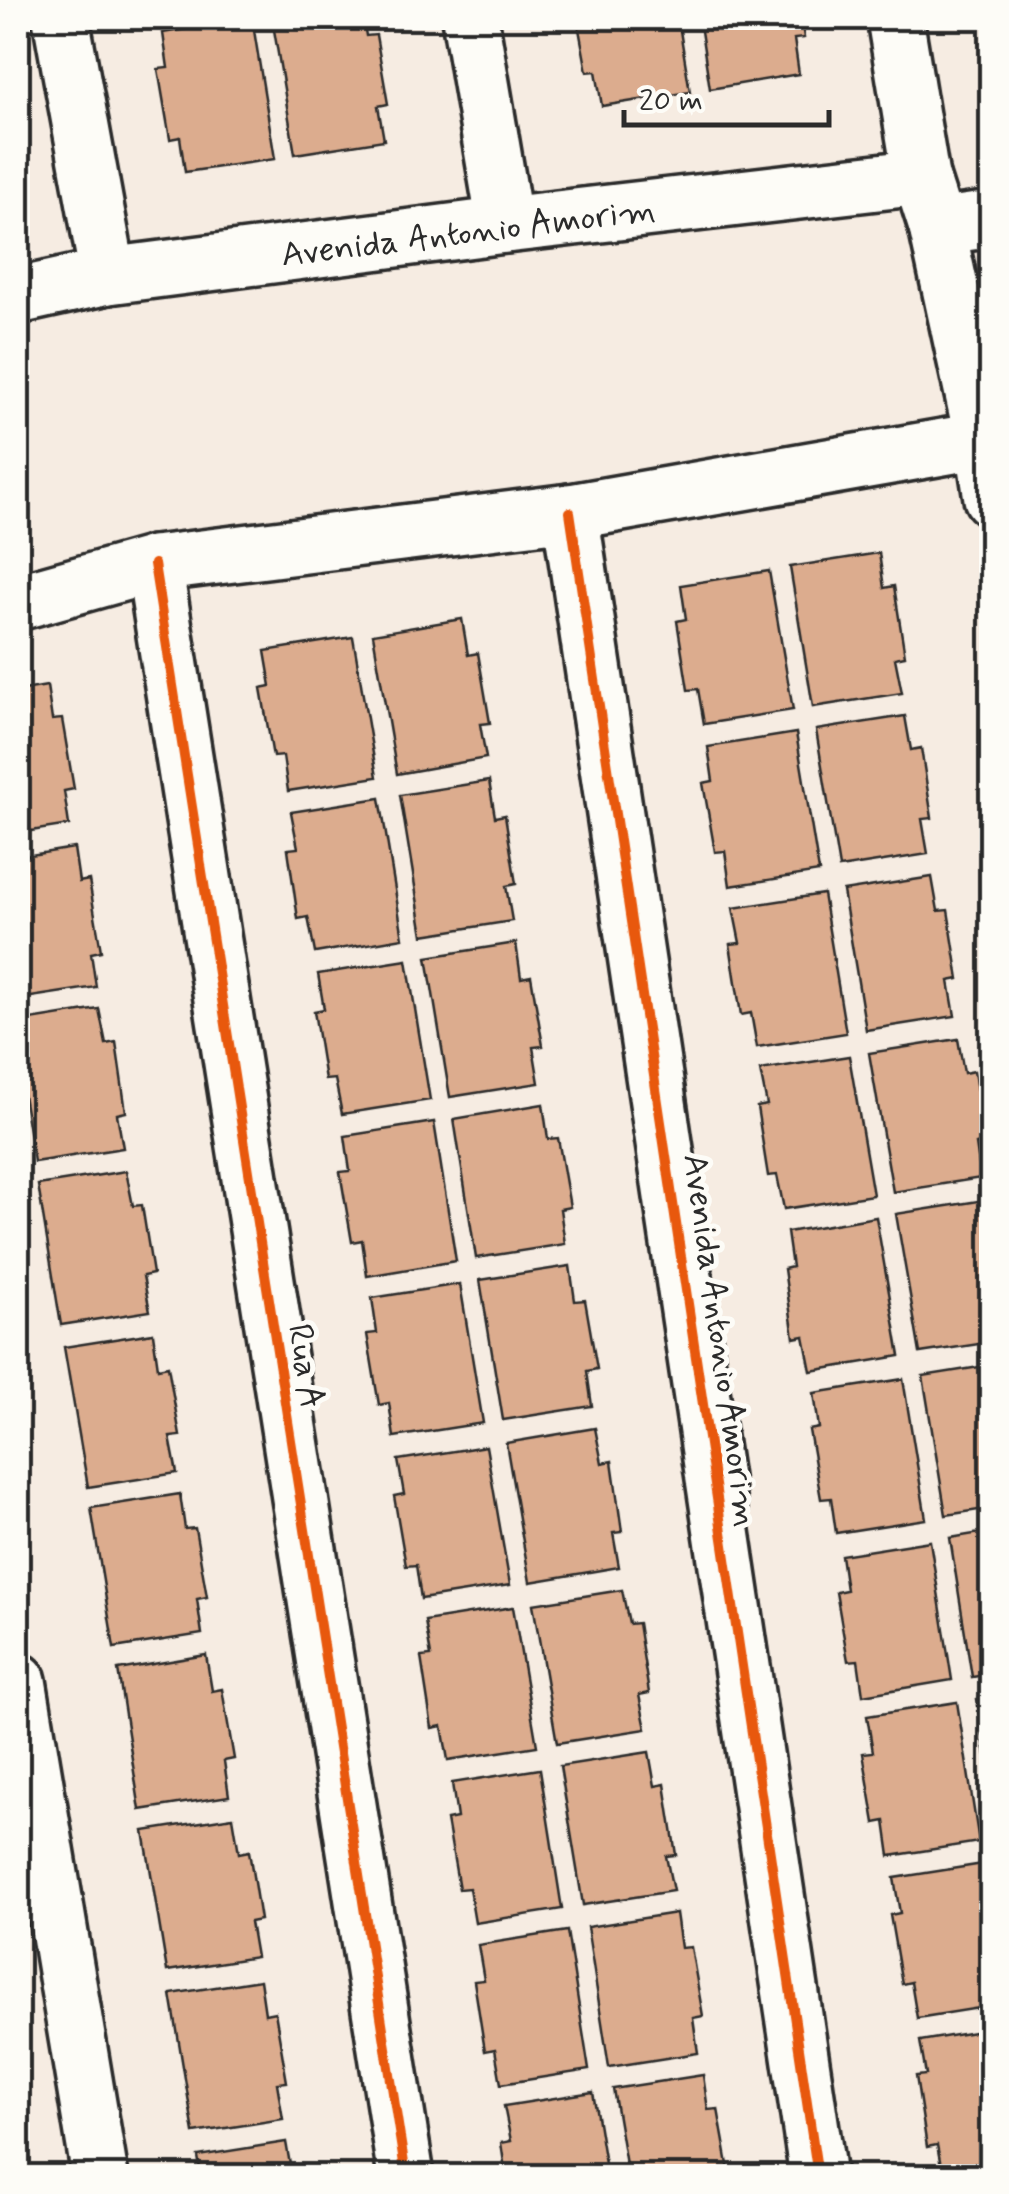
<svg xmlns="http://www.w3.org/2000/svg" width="1009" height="2194" viewBox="0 0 1009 2194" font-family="Mynerve,sans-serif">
	<rect width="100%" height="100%" fill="#f6ece2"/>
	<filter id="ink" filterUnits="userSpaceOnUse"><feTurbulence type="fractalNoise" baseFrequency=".01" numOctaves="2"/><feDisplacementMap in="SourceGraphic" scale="20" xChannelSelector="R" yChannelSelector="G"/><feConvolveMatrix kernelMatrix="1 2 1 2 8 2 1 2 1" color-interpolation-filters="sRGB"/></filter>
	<g filter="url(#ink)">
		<!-- building -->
		<g fill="#dcac8e" stroke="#2b2b2b" stroke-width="2.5">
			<polygon points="252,18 275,159 185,172 180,137 170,139 158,69 168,68 163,33"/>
			<polygon points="272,18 363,18 366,36 376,35 388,104 378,106 384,140 295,154"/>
			<polygon points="577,18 678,18 690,92 602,106 596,71 587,72"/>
			<polygon points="699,18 801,18 804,38 794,39 799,74 710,89"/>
			<polygon points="879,553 884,588 894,586 905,656 895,658 902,693 813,707 790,567"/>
			<polygon points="769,571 793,710 704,724 698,689 688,690 677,621 686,619 681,585"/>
			<polygon points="462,619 468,655 478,653 490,723 480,724 486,758 397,774 373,634"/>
			<polygon points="353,637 377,777 288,791 283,756 273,757 261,688 271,686 265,651"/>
			<polygon points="47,686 52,720 62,719 74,789 64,791 69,825 18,833 18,691"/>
			<polygon points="905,716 911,750 921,748 932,818 922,819 928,854 839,868 816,730"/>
			<polygon points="796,733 819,872 730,886 725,851 715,852 703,783 713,781 708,747"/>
			<polygon points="489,781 495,817 505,815 516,884 506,886 512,921 423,935 400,795"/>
			<polygon points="380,798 403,938 315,953 308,917 298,919 288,849 298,848 291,812"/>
			<polygon points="74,848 79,882 89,880 101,951 91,953 96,987 18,999 18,857"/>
			<polygon points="932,877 938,911 948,910 959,979 949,981 955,1016 866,1030 843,891"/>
			<polygon points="823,894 846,1033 757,1047 751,1013 741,1015 730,944 740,943 733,908"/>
			<polygon points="516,943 521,978 531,976 543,1046 533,1047 539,1083 450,1097 427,957"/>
			<polygon points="407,960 430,1100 342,1114 335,1079 325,1080 314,1011 324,1009 318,974"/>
			<polygon points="99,1009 106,1044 116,1042 126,1112 117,1114 123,1148 34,1162 18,1064 18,1022"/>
			<polygon points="958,1039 964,1073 974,1071 985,1142 976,1144 981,1178 893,1192 869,1053"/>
			<polygon points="849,1056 873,1195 784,1209 777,1175 768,1176 757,1107 767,1105 760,1070"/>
			<polygon points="543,1104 548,1139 558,1138 570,1207 560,1209 565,1244 476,1258 454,1119"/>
			<polygon points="434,1122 456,1261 367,1276 362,1240 352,1242 340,1172 350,1171 345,1136"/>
			<polygon points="126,1171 133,1206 142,1205 153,1274 143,1276 150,1311 61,1325 38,1185"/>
			<polygon points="985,1200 992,1235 992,1342 920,1353 896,1214"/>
			<polygon points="876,1217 900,1356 811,1371 804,1336 794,1338 784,1269 792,1267 787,1232"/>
			<polygon points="570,1266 575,1301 585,1300 597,1369 587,1371 592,1406 503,1420 480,1280"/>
			<polygon points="460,1284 483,1423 394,1437 389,1403 379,1405 367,1334 377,1333 372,1298"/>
			<polygon points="153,1333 158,1368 168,1366 180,1436 170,1437 177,1473 88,1487 64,1347"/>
			<polygon points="992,1365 992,1508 946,1515 923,1376"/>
			<polygon points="903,1379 926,1519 836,1533 831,1498 821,1499 809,1430 819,1428 814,1393"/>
			<polygon points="595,1428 602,1463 612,1461 622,1532 613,1533 619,1567 530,1582 506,1443"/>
			<polygon points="486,1446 510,1585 421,1599 416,1565 406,1566 394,1496 404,1494 398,1460"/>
			<polygon points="180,1494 185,1529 195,1528 207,1597 197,1599 202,1634 114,1648 91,1508"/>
			<polygon points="992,1531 992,1674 972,1677 950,1538"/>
			<polygon points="930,1541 952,1680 863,1695 858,1660 848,1661 836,1592 846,1590 841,1555"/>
			<polygon points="622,1590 629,1624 638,1623 649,1693 639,1695 646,1729 557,1743 533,1604"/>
			<polygon points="513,1607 537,1746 448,1760 442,1726 432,1728 421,1657 431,1656 425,1621"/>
			<polygon points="206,1655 212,1691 222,1689 234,1759 224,1761 229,1796 140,1810 118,1670"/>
			<polygon points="992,1697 992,1792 977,1699"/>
			<polygon points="957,1702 979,1842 890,1856 885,1821 875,1823 863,1753 873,1752 867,1716"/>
			<polygon points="649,1752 655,1786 665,1784 676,1855 666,1856 673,1891 583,1905 560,1766"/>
			<polygon points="540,1769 562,1909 475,1923 469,1888 459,1889 447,1820 457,1818 452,1783"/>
			<polygon points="233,1817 239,1853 249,1851 260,1920 250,1922 256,1957 167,1971 144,1831"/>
			<polygon points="983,1864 992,1917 992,2006 917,2018 911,1982 902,1984 890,1915 900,1913 894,1878"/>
			<polygon points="676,1913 681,1948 691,1947 703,2016 693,2018 698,2053 609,2067 587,1927"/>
			<polygon points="567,1931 589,2070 501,2084 495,2049 485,2051 474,1981 484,1980 478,1945"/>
			<polygon points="260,1980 265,2014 275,2012 287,2082 277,2083 283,2119 194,2133 171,1994"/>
			<polygon points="992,2029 992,2172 963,2176 943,2176 937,2145 927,2147 916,2076 926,2075 920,2041"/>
			<polygon points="703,2075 708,2110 718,2109 730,2176 628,2176 613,2089"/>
			<polygon points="593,2092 607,2176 506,2176 501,2143 511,2141 504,2106"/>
			<polygon points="286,2142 292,2176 302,2174 302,2176 201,2176 198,2156"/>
		</g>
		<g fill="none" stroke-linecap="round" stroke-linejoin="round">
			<defs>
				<g id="street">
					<polyline points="61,18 108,276"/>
					<polyline points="470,18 505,225"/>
					<polyline points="895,18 921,177 937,227 983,440 992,498"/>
					<polyline points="937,227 992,219"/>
					<polyline points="18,296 108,276 505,225 921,177"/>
					<polyline points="570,512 818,2176"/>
					<polyline points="154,564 406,2176"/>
					<polyline points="18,602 154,564 570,512 983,440"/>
				</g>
				<polyline id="secondary" points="18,1681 100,2176"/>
			</defs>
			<!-- street casing -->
			<use href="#street" stroke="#2b2b2b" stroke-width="62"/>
			<!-- secondary casing -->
			<use href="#secondary" stroke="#2b2b2b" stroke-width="62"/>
			<!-- street -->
			<use href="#street" stroke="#fdfcf7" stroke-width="55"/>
			<!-- secondary -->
			<use href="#secondary" stroke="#fdfcf7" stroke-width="55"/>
			<defs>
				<g id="cycleway">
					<polyline points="570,512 818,2176"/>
					<polyline points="154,564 406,2176"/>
				</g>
			</defs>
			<!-- cycleway casing -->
			<use href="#cycleway" stroke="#fdfcf7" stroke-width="16"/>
			<!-- cycleway -->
			<use href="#cycleway" stroke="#e8590c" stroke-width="10"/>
		</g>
	</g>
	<g text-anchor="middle" stroke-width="10" stroke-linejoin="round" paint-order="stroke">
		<!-- street labels -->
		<g font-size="35" fill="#2b2b2b" stroke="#fdfcf7">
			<text transform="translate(468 231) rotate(-7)" y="12">Avenida Antonio Amorim</text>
			<text transform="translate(722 1340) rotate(82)" y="12">Avenida Antonio Amorim</text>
			<text transform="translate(307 1366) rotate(81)" y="12">Rua A</text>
		</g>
	</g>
	<!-- margin -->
	<rect width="1009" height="2194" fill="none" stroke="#fdfcf7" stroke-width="60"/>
	<rect x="30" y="30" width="949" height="2134" fill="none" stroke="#2b2b2b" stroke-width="4" filter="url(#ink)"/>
	<!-- scale -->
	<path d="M624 110v15h205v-15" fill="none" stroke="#2b2b2b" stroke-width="5"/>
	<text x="639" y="110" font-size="30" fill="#2b2b2b" stroke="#fdfcf7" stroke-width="8" paint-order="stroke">20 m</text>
</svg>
